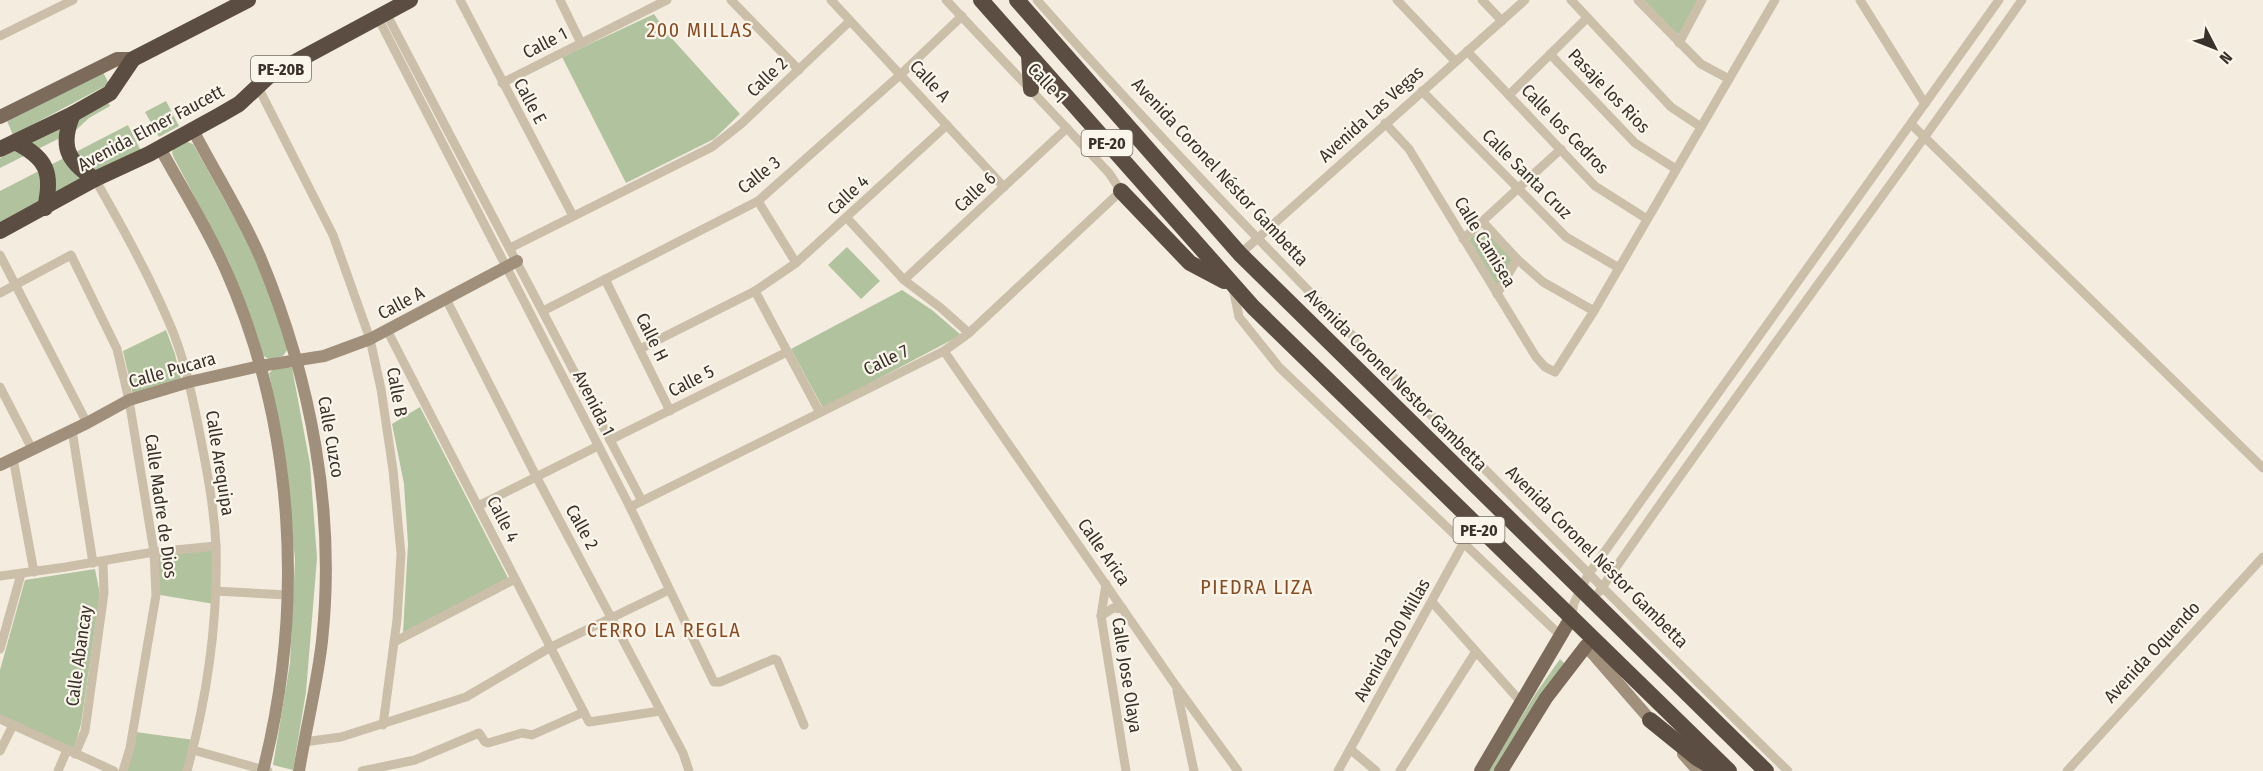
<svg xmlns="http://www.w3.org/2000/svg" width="2263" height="771" viewBox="0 0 2263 771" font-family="'Fira Sans Condensed',sans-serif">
	<rect width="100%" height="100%" fill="#f4eddf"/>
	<!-- green -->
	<g fill="#b1c39e">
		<polygon points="1644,0 1698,0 1679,34 1676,33"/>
		<polygon points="654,14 667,33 740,114 714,139 626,183 562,57"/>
		<polygon points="102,70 109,84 13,135 7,121"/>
		<polygon points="166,101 179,126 159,137 145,112"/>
		<polygon points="108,102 110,106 89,118 76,130 0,168 0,158"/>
		<polygon points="128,125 143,155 0,229 0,191"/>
		<polygon points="185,141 193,144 248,242 271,298 288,349 283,356 269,359 262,355 230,264 173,156 172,152 174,147"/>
		<polygon points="1484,229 1515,261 1497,286 1470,242 1470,238"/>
		<polygon points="847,247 880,281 861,299 828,265"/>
		<polygon points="902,290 932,310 961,335 823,408 791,349"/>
		<polygon points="166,330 175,354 181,379 133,395 123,351"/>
		<polygon points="287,366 292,368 310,464 317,558 306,692 293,770 273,765 290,663 295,560 286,466 269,373 275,368"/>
		<polygon points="420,407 508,578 403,633 408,544 404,484 392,424"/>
		<polygon points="214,545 214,604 154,594 150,554"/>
		<polygon points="95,569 100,594 81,724 74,749 0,715 0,670 25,580"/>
		<polygon points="1560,659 1565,664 1495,771 1488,771 1536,693"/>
		<polygon points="136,732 194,740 185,771 126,771"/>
	</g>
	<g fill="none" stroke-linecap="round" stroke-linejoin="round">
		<!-- street -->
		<g stroke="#ccbfaa" stroke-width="9">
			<polyline points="460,0 573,216"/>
			<polyline points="560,0 581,43"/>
			<polyline points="731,0 799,70"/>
			<polyline points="831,0 1004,187"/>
			<path d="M 1037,0 C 1164,144 1297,280 1432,416 C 1550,535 1668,654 1788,771"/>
			<polyline points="1397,0 1455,61"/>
			<polyline points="1482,0 1502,21"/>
			<polyline points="1571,0 1671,107 1701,127"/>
			<polyline points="1638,0 1701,64 1729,79"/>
			<polyline points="1860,0 1925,104"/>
			<polyline points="386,13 642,501"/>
			<polyline points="378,18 630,507 714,682 720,682 774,659 777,660 804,725"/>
			<polyline points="0,36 73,0"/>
			<polyline points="1679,43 1702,0"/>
			<polyline points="1467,51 1595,186 1647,219"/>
			<polyline points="1550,54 1635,143 1676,169"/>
			<polyline points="502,83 667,0"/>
			<polyline points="258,87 333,235 370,339 381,389 393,470 401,554 397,620 383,725"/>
			<polyline points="1422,91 1566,237 1619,268"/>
			<polyline points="1509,95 1587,18"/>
			<polyline points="1385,123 1409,149 1536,357 1545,367 1555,372 1594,311 1775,0"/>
			<polyline points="1911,124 2263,468"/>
			<path d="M 95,179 C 121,225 147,271 168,320 C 183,353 191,390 198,425 C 206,465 214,505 216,546 C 218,622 207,698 187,771"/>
			<polyline points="758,201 796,263"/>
			<polyline points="847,218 904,280 941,308 969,333"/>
			<polyline points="1483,222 1517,259 1543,282 1594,311"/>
			<polyline points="1463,239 1561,149"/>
			<polyline points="510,248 712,147 741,124 850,21"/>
			<polyline points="1240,254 1525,0"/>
			<polyline points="0,255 87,423"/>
			<polyline points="605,279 670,411"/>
			<polyline points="904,280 1067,128"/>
			<polyline points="1233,288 1239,317 1279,367 1562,637"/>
			<polyline points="755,291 819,411"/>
			<polyline points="0,293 71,255 117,349 129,400 154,552 156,595 130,748 123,771"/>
			<polyline points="1497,294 1517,259"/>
			<polyline points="446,299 537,478 683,753 689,771"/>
			<polyline points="543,311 758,201 900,75 962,16"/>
			<polyline points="387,330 589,722 660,711"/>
			<polyline points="640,349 755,291 796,263 947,125"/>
			<polyline points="944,351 1176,686 1238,771"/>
			<polyline points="0,387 32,449"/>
			<polyline points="72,430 93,563"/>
			<polyline points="610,440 787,352"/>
			<polyline points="13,458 34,572"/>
			<polyline points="478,506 598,446"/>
			<polyline points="630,507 944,351 969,333 1121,191 1109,173 946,0"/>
			<polyline points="0,576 66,567 154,552 216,546"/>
			<polyline points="1106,584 1101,616 1126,771"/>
			<polyline points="215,591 288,595"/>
			<path d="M 1599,592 C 1736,392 1883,199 2022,0"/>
			<polyline points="1432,602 1521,702"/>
			<polyline points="1101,616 1113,608 1123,609"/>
			<polyline points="1571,618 1574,603 1588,575 1999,0"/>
			<polyline points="394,642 515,579"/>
			<polyline points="0,649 21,574"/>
			<polyline points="1177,691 1194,771"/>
			<polyline points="0,719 114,771"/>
			<polyline points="304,742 341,737 466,697 551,647 669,590"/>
			<polyline points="1350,749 1376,771"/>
			<polyline points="193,750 268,771"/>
			<polyline points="0,751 13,725"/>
			<polyline points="75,754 85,731 104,593 103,562"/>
			<polyline points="58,771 67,750"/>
			<polyline points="362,771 415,760 479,733 485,742 488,743 522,733 532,735 584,712"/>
			<polyline points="1338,771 1474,524"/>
			<polyline points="1400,771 1475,653"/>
			<polyline points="2067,771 2263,557"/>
		</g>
		<!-- secondary -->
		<g stroke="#a08f7b" stroke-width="12">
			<path d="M 193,130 C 215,173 242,214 261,259 C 311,379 336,511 322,641 C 317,685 306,728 299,771"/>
			<path d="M 160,148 C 182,188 206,226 225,268 C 295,425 305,605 263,771"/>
			<polyline points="0,465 87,423 129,400 189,382 260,366 324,356 370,339 517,261"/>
			<polyline points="1586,646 1654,724"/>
			<polyline points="1683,754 1698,771"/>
		</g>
		<!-- primary -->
		<g stroke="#7c6b5b" stroke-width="14">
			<polyline points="0,117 117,59 133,59"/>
			<polyline points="1481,771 1571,618"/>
			<polyline points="1501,771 1546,698 1586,646"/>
		</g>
		<!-- highway -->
		<g stroke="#5b4d41" stroke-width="16">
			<polyline points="981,0 1253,307 1729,771"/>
			<polyline points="1017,0 1240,254 1766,771"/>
			<polyline points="1029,55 1031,89"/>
			<path d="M 73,114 C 60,145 66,161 95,179"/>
			<path d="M 15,142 C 47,158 53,173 45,208"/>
			<polyline points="0,149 73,114 110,93 133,59 248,0"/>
			<polyline points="1121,191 1190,263 1224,281"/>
			<polyline points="0,231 95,179 149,154 220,115 239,104 269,76 410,0"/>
			<polyline points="1650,720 1697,758 1719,771"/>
		</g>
	</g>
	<g text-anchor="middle" stroke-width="4.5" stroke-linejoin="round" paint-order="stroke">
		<!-- shield labels -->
		<g fill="#fbf6ec" stroke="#746c64" stroke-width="1.5">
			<rect x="251" y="56" width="60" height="26" rx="4.5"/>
			<rect x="1081.5" y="130" width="51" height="26" rx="4.5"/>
			<rect x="1453.5" y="517" width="51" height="26" rx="4.5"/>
		</g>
		<g font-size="16" font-weight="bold" fill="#3a312a">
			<text x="281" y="75">PE-20B</text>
			<text x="1107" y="149">PE-20</text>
			<text x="1479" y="536">PE-20</text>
		</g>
		<!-- street labels -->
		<g font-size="18" fill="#3a312a" stroke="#fbf6ec">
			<text transform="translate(545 43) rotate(-27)" y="6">Calle 1</text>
			<text transform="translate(767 77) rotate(-44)" y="6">Calle 2</text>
			<text transform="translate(930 81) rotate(47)" y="6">Calle A</text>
			<text transform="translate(1047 83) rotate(47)" y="6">Calle 1</text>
			<text transform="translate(1609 91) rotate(46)" y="6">Pasaje los Rios</text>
			<text transform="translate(530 101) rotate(62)" y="6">Calle E</text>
			<text transform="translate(1371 114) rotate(-42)" y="6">Avenida Las Vegas</text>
			<text transform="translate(151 128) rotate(-28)" y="6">Avenida Elmer Faucett</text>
			<text transform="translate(1565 129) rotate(46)" y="6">Calle los Cedros</text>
			<text transform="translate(1220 172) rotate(47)" y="6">Avenida Coronel Néstor Gambetta</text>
			<text transform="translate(1527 174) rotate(45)" y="6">Calle Santa Cruz</text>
			<text transform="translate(759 175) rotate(-38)" y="6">Calle 3</text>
			<text transform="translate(975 192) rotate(-43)" y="6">Calle 6</text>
			<text transform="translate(848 195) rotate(-43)" y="6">Calle 4</text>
			<text transform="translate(1485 242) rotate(59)" y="6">Calle Camisea</text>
			<text transform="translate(401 303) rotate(-28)" y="6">Calle A</text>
			<text transform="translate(652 337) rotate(64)" y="6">Calle H</text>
			<text transform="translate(886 360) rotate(-26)" y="6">Calle 7</text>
			<text transform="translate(172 370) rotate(-16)" y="6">Calle Pucara</text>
			<text transform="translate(1396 380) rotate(45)" y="6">Avenida Coronel Nestor Gambetta</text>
			<text transform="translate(691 381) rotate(-27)" y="6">Calle 5</text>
			<text transform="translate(397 392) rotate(80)" y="6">Calle B</text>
			<text transform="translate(594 403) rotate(63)" y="6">Avenida 1</text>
			<text transform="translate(331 437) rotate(80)" y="6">Calle Cuzco</text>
			<text transform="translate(220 463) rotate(81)" y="6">Calle Arequipa</text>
			<text transform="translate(161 506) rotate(82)" y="6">Calle Madre de Dios</text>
			<text transform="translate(503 519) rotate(63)" y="6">Calle 4</text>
			<text transform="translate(582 527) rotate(61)" y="6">Calle 2</text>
			<text transform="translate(1104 552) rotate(55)" y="6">Calle Arica</text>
			<text transform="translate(1597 557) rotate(45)" y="6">Avenida Coronel Néstor Gambetta</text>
			<text transform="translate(1392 640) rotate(-61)" y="6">Avenida 200 Millas</text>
			<text transform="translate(2152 652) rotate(-47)" y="6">Avenida Oquendo</text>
			<text transform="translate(79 656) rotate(-82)" y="6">Calle Abancay</text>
			<text transform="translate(1127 675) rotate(81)" y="6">Calle Jose Olaya</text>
		</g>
		<!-- neighbourhood labels -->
		<g font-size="20" letter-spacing="1.5" fill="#8b4b21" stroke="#fbf6ec">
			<text x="700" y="37">200 MILLAS</text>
			<text x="1257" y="594">PIEDRA LIZA</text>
			<text x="664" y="637">CERRO LA REGLA</text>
		</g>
	</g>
	<!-- north arrow -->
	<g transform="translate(2215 48) rotate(132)" stroke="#fbf6ec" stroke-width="4.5" paint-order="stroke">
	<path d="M0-4.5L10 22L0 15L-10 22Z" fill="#3a312a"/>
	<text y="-9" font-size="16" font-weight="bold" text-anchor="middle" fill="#3a312a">N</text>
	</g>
</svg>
